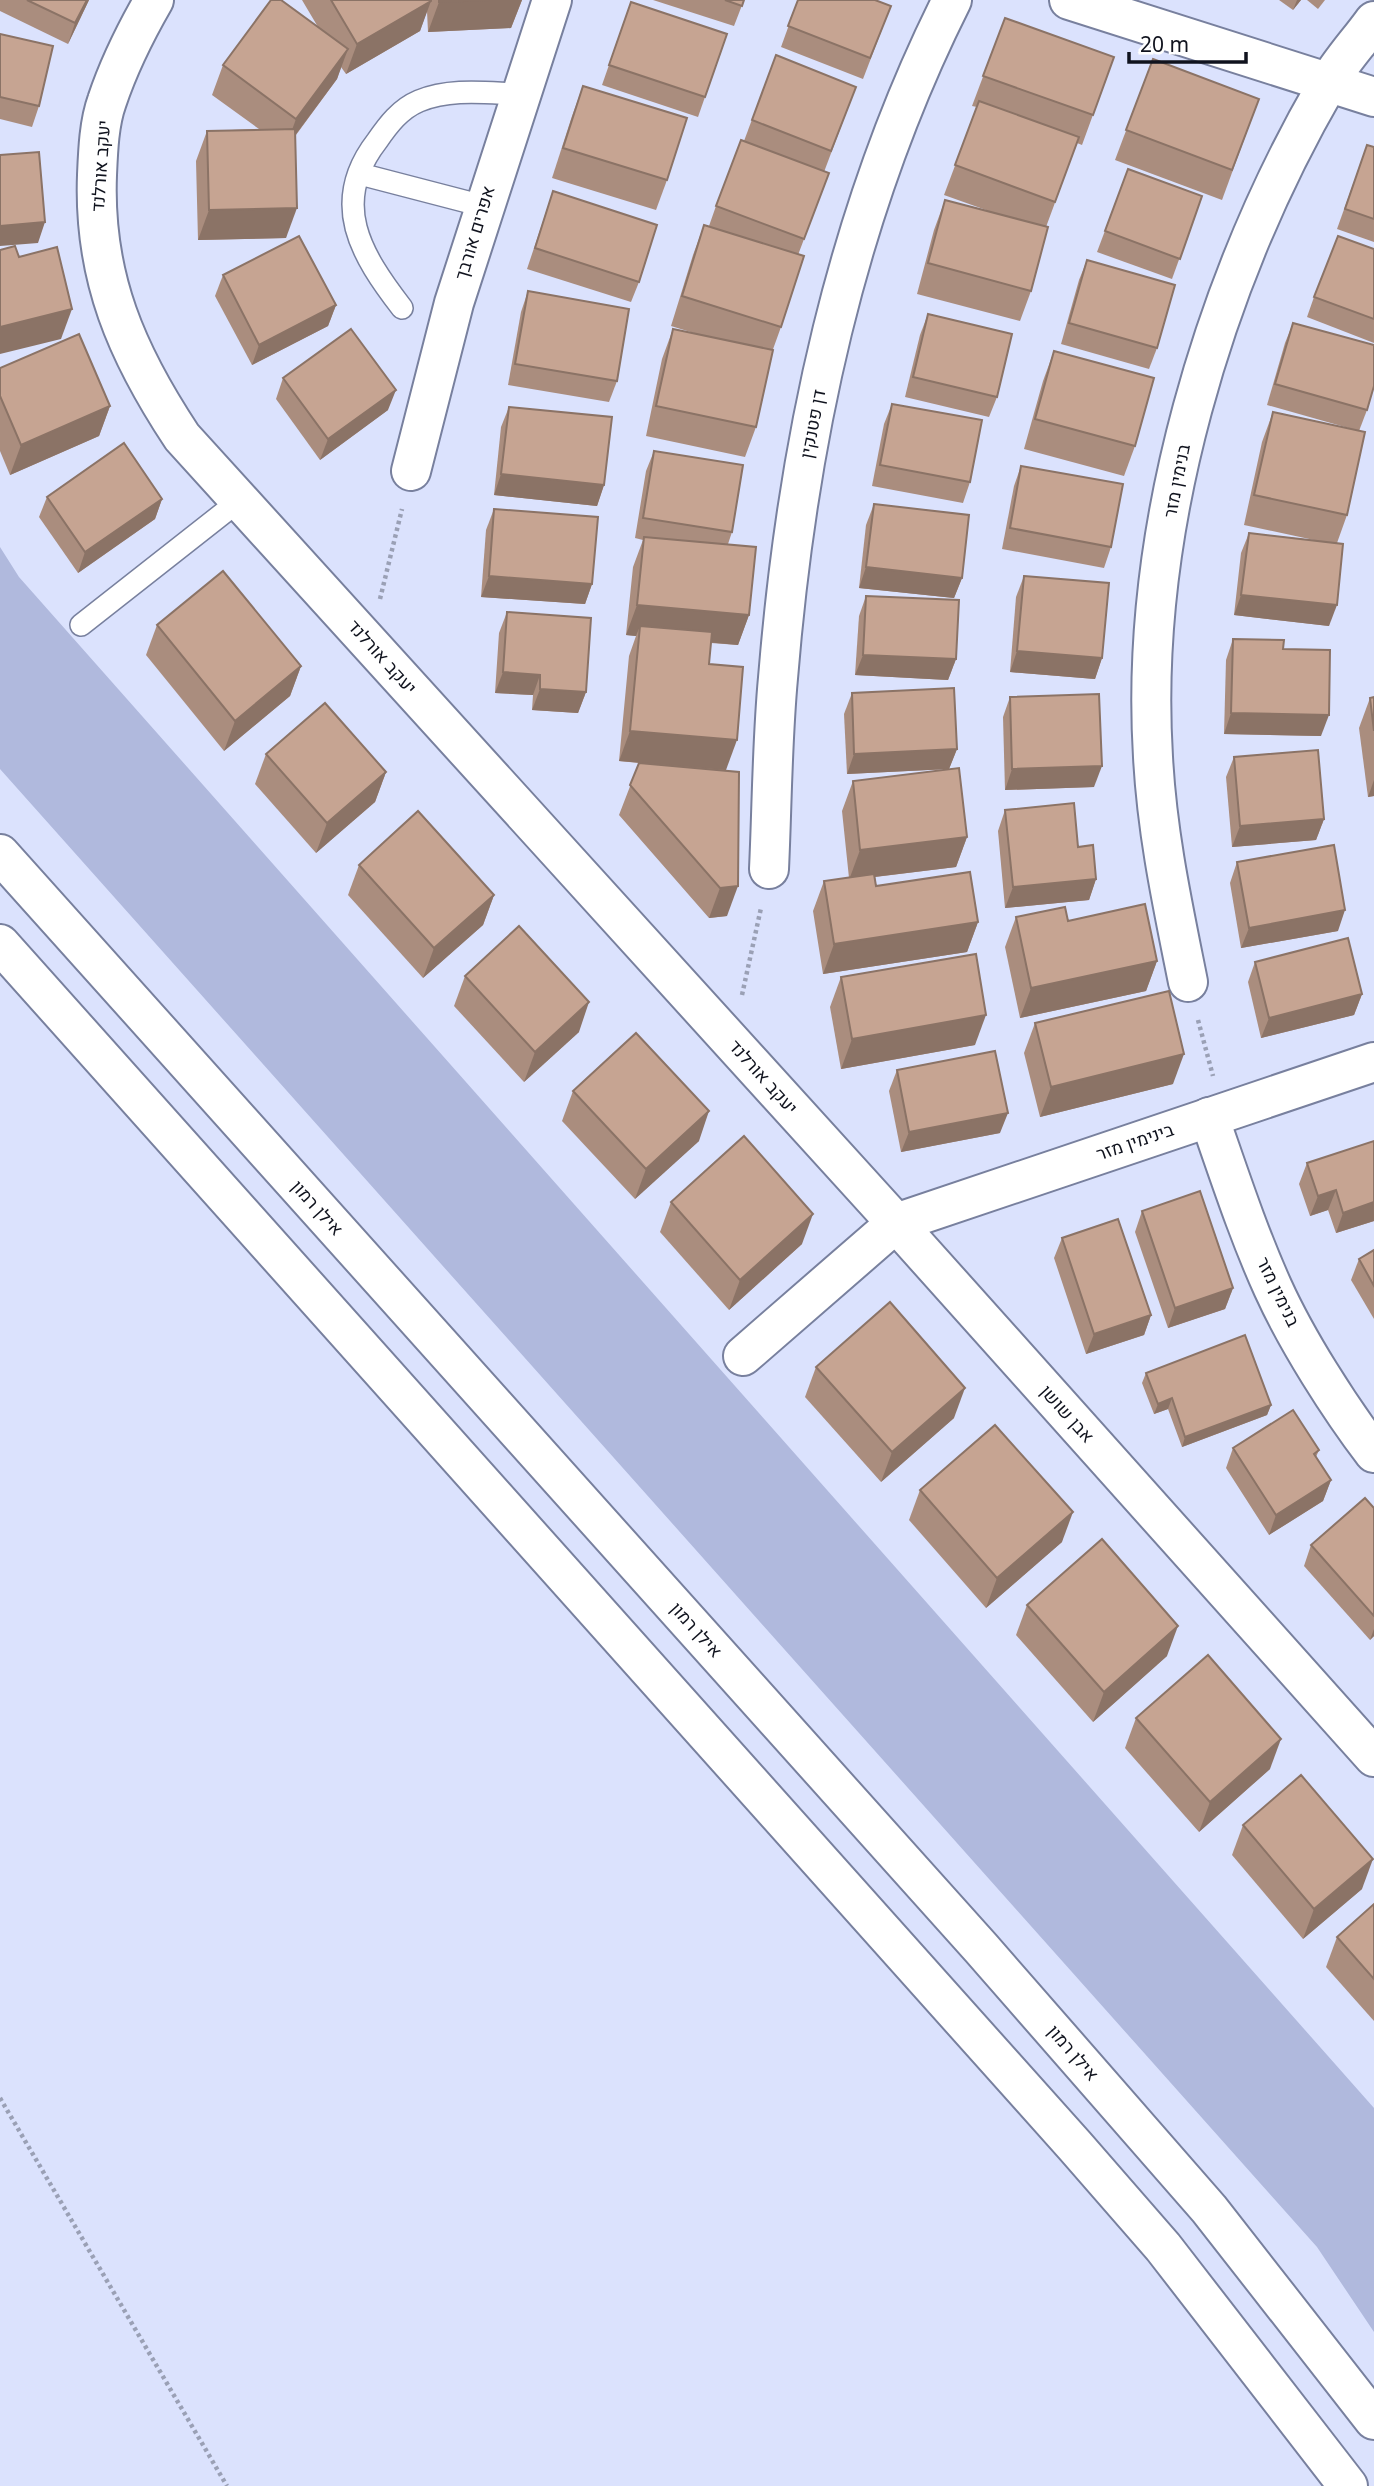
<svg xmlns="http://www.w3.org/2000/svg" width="1374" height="2486" viewBox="0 0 1374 2486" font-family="'Noto Sans',Heebo,sans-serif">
	<rect width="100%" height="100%" fill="#dbe2fd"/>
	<!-- green -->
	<polygon fill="#b0b9dd" points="0,547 19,577 1374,2108 1374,2332 1317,2247 0,769"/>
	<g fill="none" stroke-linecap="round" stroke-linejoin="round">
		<defs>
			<g id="service">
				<polyline points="360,174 483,206"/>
				<path d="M 402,308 C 361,255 329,203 377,141 C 388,125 400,109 419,101 C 451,88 486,93 520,94"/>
				<polyline points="81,625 240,500"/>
			</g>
			<g id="minor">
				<path d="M 154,0 C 135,33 119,65 107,101 C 99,123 98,151 97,175 C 93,277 127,354 182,437 L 896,1223 L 1374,1757"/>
				<polyline points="1069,0 1374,97"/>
				<polyline points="411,471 454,303 552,0"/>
				<path d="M 769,869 C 772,806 772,742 778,678 C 797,444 846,211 952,0"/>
				<path d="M 1188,982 C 1173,907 1157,834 1153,757 C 1139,530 1214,280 1327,85 C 1340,62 1359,42 1374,21"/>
				<path d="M 1209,1117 C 1229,1174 1248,1233 1273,1288 C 1297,1341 1339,1407 1374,1453"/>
				<polyline points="743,1356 896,1223 1374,1062"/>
			</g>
			<g id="primary">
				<polyline points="0,854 981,1948 1209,2209 1374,2420"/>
				<polyline points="0,944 1075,2146 1163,2247 1348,2486"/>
			</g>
		</defs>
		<!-- service casing -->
		<use href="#service" stroke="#78809e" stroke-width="24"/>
		<!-- minor casing -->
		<use href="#minor" stroke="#78809e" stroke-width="42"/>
		<!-- primary casing -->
		<use href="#primary" stroke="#78809e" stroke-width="42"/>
		<!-- path -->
		<g stroke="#9aa0b5" stroke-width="4.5" stroke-dasharray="3.5 3.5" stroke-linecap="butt">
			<polyline points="380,599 402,509"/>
			<polyline points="742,995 761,908"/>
			<polyline points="1198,1020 1213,1076"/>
			<polyline points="0,2098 227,2486"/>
		</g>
		<!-- service -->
		<use href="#service" stroke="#fff" stroke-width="21"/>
		<!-- minor -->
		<use href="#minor" stroke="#fff" stroke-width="38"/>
		<!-- primary -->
		<use href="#primary" stroke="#fff" stroke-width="38"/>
	</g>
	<!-- wall -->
	<g fill="#aa8d7e">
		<polygon points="0,0 89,0 68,44 0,11"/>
		<polygon points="302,0 522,0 511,28 428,32 427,11 420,31 346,74 341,67 337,79 296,135 286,238 198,240 196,161 207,131 259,129 212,95 223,65 318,27"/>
		<polygon points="653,0 744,0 734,26"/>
		<polygon points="798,0 883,27 863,79 781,47"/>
		<polygon points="1279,0 1301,0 1293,10"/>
		<polygon points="1307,0 1325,0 1318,9"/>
		<polygon points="631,2 727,34 698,117 602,85"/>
		<polygon points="1005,18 1114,57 1082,145 1077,143 1046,227 1031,291 1020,321 917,294 934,230 945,200 986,210 944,195 977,107 972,106"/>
		<polygon points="0,34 39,106 32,127 0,119"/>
		<polygon points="776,55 856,87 824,172 744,141"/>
		<polygon points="1153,59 1259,99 1222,200 1115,160"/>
		<polygon points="583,86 667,180 656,210 552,178 572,116"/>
		<polygon points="1367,145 1374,147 1374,242 1337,229"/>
		<polygon points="1128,169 1202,196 1172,279 1097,252"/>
		<polygon points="829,173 798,255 781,327 772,352 756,427 745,457 646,436 662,359 673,329 697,334 671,326 693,255 704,225 709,226 716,206"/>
		<polygon points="553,191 639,282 631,302 527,269"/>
		<polygon points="1374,249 1374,343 1307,317 1314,297"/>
		<polygon points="1087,260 1157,348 1149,369 1061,344 1079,280"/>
		<polygon points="223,275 336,305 328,326 252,365 215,296"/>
		<polygon points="528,291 617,381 609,402 508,385 521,312"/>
		<polygon points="928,314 997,397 989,417 905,397 920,335"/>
		<polygon points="1293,323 1367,410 1359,431 1267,405 1285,343"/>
		<polygon points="1054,351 1135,446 1124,476 1024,449 1043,381"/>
		<polygon points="0,368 110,406 99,436 10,475 0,451"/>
		<polygon points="283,378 388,410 320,460 276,399"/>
		<polygon points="892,404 970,482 963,503 872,486 884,424"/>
		<polygon points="509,407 604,485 597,506 494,495 501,427"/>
		<polygon points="1273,412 1347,515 1337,543 1329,626 1234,615 1241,553 1249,533 1314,540 1244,525 1262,442"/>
		<polygon points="654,451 732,532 728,544 749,615 738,645 711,643 709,664 726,770 727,916 709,918 619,815 639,763 619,761 629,656 636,636 626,635 633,567 643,540 635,538 646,471"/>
		<polygon points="1021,466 1111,547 1104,568 1002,549 1014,486"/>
		<polygon points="47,497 162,499 155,519 78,573 39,517"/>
		<polygon points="874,504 962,578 954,598 859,588 866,525"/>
		<polygon points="494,509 592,584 585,604 481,597 486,530"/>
		<polygon points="1024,576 1102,658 1095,679 1010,672 1016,597"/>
		<polygon points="866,596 956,659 948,680 855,675 859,616"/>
		<polygon points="507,612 586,692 578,713 532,710 533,695 495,693 499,633"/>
		<polygon points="157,625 301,666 290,696 224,751 146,655"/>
		<polygon points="1233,639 1283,649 1321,736 1224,734 1226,660"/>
		<polygon points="852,693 957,749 949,769 847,774 844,714"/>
		<polygon points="1010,697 1094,787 1005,790 1003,717"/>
		<polygon points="1374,697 1374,796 1368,797 1359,728 1370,698"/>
		<polygon points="266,754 386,772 375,802 316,853 255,784"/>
		<polygon points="1234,757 1324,819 1316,840 1232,847 1226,777"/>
		<polygon points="853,781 967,837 956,867 875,877 876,886 978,922 967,952 823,974 813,911 824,881 849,878 842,811"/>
		<polygon points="1005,810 1078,847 1096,879 1089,900 1005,908 998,831"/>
		<polygon points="1237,862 1338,931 1241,948 1230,883"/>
		<polygon points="359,865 494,895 483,925 423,978 348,895"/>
		<polygon points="1016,917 1068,921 1157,961 1146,991 1020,1018 1005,947"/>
		<polygon points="1255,962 1362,994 1354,1015 1261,1038 1248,982"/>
		<polygon points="465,976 579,1032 524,1082 454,1006"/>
		<polygon points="841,977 975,1045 841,1069 830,1007"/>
		<polygon points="1035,1023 1173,1084 1040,1117 1024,1053"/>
		<polygon points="897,1070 1000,1133 901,1152 889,1091"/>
		<polygon points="573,1091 699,1141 635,1199 562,1121"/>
		<polygon points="1374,1141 1374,1221 1336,1233 1328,1210 1310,1216 1299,1184 1307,1163"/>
		<polygon points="671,1202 802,1244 729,1310 660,1232"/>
		<polygon points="1142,1211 1233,1288 1225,1309 1168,1328 1135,1232"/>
		<polygon points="1062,1238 1151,1315 1144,1335 1086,1354 1054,1258"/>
		<polygon points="1374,1250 1374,1319 1351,1280 1359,1259"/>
		<polygon points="816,1367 954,1418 881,1482 805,1397"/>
		<polygon points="1146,1373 1271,1405 1267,1415 1182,1447 1168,1409 1154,1414 1142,1383"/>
		<polygon points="1233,1448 1319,1450 1316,1457 1331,1480 1323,1501 1269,1535 1226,1468"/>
		<polygon points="920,1490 1062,1542 986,1608 909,1520"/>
		<polygon points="1374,1508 1374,1636 1370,1640 1304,1566 1311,1545"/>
		<polygon points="1027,1605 1167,1656 1093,1722 1016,1635"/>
		<polygon points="1136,1718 1270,1769 1199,1832 1125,1748"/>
		<polygon points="1243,1825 1362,1889 1303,1939 1232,1855"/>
		<polygon points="1374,1904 1374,2021 1326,1967 1337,1937"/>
	</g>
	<!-- shaded-wall -->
	<g fill="#8b7366">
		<polygon points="87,0 89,0 68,44 75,23"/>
		<polygon points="489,0 522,0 511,28 428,32 439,2"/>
		<polygon points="1297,0 1301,0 1293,10"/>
		<polygon points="431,1 420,31 346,74 357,44"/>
		<polygon points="348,49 337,79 285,149 296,119"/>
		<polygon points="297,208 286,238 198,240 209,210"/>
		<polygon points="45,222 38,243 0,246 0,226"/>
		<polygon points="336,305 328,326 252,365 259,345"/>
		<polygon points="72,309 61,339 0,354 0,327"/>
		<polygon points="396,390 388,410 320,460 328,439"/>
		<polygon points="110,406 99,436 10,475 21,445"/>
		<polygon points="501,474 604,485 597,506 494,495"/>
		<polygon points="162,499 155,519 78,573 85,552"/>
		<polygon points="866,567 962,578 954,598 859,588"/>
		<polygon points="489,576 592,584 585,604 481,597"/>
		<polygon points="1241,595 1337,605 1329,626 1234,615"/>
		<polygon points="637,605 749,615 738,645 639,636 640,626 636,636 626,635"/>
		<polygon points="1017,651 1102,658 1095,679 1010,672"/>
		<polygon points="863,655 956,659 948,680 855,675"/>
		<polygon points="301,666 290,696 224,751 235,721"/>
		<polygon points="503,672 540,675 533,695 495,693"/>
		<polygon points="540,689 586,692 578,713 532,710"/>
		<polygon points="1231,713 1329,715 1321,736 1224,734"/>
		<polygon points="630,731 737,740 726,770 619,761"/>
		<polygon points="957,749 949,769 847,774 854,754"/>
		<polygon points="1102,766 1094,787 1005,790 1012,769"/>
		<polygon points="386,772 375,802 316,853 327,823"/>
		<polygon points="1374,780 1374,796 1368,797"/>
		<polygon points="1324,819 1316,840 1232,847 1240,826"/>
		<polygon points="967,837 956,867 849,880 860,850"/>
		<polygon points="1096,879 1089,900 1005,908 1013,887"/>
		<polygon points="738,886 727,916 709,918 720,888"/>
		<polygon points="494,895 483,925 423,978 434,948"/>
		<polygon points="1345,910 1338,931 1241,948 1249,928"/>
		<polygon points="978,922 967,952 823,974 834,944"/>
		<polygon points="1157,961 1146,991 1020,1018 1031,988"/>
		<polygon points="1362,994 1354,1015 1261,1038 1269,1018"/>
		<polygon points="589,1002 579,1032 524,1082 535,1052"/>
		<polygon points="986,1015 975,1045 841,1069 852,1039"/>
		<polygon points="1184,1054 1173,1084 1040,1117 1051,1087"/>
		<polygon points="709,1111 699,1141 635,1199 646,1169"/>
		<polygon points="1008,1113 1000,1133 901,1152 909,1132"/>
		<polygon points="1336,1190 1328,1210 1310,1216 1318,1196"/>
		<polygon points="1374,1202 1374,1221 1336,1233 1343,1213"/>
		<polygon points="813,1214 802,1244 729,1310 740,1280"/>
		<polygon points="1233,1288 1225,1309 1168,1328 1175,1308"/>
		<polygon points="1151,1315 1144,1335 1086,1354 1094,1334"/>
		<polygon points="965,1388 954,1418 881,1482 892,1452"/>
		<polygon points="1172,1398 1168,1409 1154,1414 1158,1404"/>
		<polygon points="1271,1405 1267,1415 1182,1447 1185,1437"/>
		<polygon points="1331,1480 1323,1501 1269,1535 1276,1515"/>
		<polygon points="1073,1512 1062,1542 986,1608 997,1578"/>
		<polygon points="1178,1626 1167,1656 1093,1722 1104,1692"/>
		<polygon points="1374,1629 1374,1636 1370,1640"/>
		<polygon points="1281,1739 1270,1769 1199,1832 1210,1802"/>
		<polygon points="1373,1859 1362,1889 1303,1939 1314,1909"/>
	</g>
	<!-- building -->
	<g fill="#c6a492" stroke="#8b7366" stroke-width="2">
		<polygon points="27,0 87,0 75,23"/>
		<polygon points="271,0 281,0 348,49 296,119 223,65"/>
		<polygon points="331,0 431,0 431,1 357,44"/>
		<polygon points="439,0 489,0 439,2"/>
		<polygon points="725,0 744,0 742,6"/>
		<polygon points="798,0 875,0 891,6 870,58 788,26"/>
		<polygon points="631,2 727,34 705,97 609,65"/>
		<polygon points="1005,18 1114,57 1093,115 983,76"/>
		<polygon points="0,34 53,46 39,106 0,97"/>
		<polygon points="776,55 856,87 831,151 752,120"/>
		<polygon points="1153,59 1259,99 1232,170 1126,130"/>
		<polygon points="583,86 687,118 667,180 563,148"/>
		<polygon points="979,101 1079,137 1055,202 955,165"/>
		<polygon points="295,129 297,208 209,210 207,131"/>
		<polygon points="741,140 829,173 804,239 716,206"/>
		<polygon points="1367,145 1374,147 1374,219 1345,209"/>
		<polygon points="39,152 45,222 0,226 0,155"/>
		<polygon points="1128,169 1202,196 1180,259 1105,231"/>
		<polygon points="553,191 657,225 639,282 535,248"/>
		<polygon points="945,200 1048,227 1031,291 928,263"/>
		<polygon points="704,225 804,256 781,327 682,296"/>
		<polygon points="299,236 336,305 259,345 223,275"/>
		<polygon points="1338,236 1374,249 1374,319 1314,297"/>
		<polygon points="15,246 19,257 57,247 72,309 0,327 0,250"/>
		<polygon points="1087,260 1175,285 1157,348 1069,323"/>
		<polygon points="528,291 629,309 617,381 515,364"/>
		<polygon points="928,314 1012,334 997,397 913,377"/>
		<polygon points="1293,323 1374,345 1374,386 1367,410 1275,384"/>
		<polygon points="351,329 396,390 328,439 283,378"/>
		<polygon points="673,329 773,350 756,427 656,406"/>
		<polygon points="79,334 110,406 21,445 0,396 0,368"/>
		<polygon points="1054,351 1154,378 1135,446 1035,419"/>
		<polygon points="892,404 982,420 970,482 880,465"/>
		<polygon points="509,407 612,417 604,485 501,474"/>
		<polygon points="1273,412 1365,432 1347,515 1254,495"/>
		<polygon points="124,443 162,499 85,552 47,497"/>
		<polygon points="654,451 743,465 732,532 643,518"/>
		<polygon points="1021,466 1123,484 1111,547 1010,528"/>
		<polygon points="874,504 969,515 962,578 866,567"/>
		<polygon points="494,509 598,517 592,584 489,576"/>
		<polygon points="1249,533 1343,544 1337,605 1241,595"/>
		<polygon points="644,537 756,547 749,615 637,605"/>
		<polygon points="223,571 301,666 235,721 157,625"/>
		<polygon points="1024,576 1109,583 1102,658 1017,651"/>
		<polygon points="866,596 959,600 956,659 863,655"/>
		<polygon points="507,612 591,618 586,692 540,689 540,675 503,672"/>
		<polygon points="640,626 712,632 709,664 743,667 737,740 630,731"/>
		<polygon points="1233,639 1284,640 1283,649 1330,650 1329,715 1231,713"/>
		<polygon points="954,688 957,749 854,754 852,693"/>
		<polygon points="1099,694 1102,766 1012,769 1010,697"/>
		<polygon points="1374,697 1374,731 1370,698"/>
		<polygon points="325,703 386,772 327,823 266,754"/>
		<polygon points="1318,750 1324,819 1240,826 1234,757"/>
		<polygon points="639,763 739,772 738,886 720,888 630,785"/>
		<polygon points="959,768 967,837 860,850 853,781"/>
		<polygon points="1074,803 1078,847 1093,845 1096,879 1013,887 1005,810"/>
		<polygon points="418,811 494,895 434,948 359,865"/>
		<polygon points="1334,845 1345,910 1249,928 1237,862"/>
		<polygon points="970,872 978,922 834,944 824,881 874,874 876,886"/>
		<polygon points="1145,904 1157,961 1031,988 1016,917 1065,907 1068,921"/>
		<polygon points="519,926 589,1002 535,1052 465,976"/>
		<polygon points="1348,938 1362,994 1269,1018 1255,962"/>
		<polygon points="976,954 986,1015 852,1039 841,977"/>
		<polygon points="1169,991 1184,1054 1051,1087 1035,1023"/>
		<polygon points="636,1033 709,1111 646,1169 573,1091"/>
		<polygon points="995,1051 1008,1113 909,1132 897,1070"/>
		<polygon points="744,1136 813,1214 740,1280 671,1202"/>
		<polygon points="1374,1141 1374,1202 1343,1213 1336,1190 1318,1196 1307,1163"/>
		<polygon points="1200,1191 1233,1288 1175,1308 1142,1211"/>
		<polygon points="1118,1219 1151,1315 1094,1334 1062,1238"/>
		<polygon points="1374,1250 1374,1286 1359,1259"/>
		<polygon points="890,1302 965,1388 892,1452 816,1367"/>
		<polygon points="1245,1335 1271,1405 1185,1437 1172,1398 1158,1404 1146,1373"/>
		<polygon points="1293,1410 1319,1450 1314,1454 1331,1480 1276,1515 1233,1448"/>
		<polygon points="995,1425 1073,1512 997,1578 920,1490"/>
		<polygon points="1365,1498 1374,1508 1374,1616 1311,1545"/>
		<polygon points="1102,1539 1178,1626 1104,1692 1027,1605"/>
		<polygon points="1208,1655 1281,1739 1210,1802 1136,1718"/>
		<polygon points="1301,1775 1373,1859 1314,1909 1243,1825"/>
		<polygon points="1374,1904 1374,1979 1337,1937"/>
	</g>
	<g text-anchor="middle" stroke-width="5" stroke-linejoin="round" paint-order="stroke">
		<!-- street labels -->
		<g font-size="18" fill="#10131e" stroke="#fff">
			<text transform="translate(101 166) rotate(-86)" y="6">יעקב אורלנד</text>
			<text transform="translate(475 233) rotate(-73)" y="6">אפרים אורבך</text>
			<text transform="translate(813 424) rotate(-79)" y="6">דן פטנקין</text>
			<text transform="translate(1177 481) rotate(-79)" y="6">בנימין מזר</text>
			<text transform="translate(382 657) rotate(48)" y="6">יעקב אורלנד</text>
			<text transform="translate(763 1077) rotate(48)" y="6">יעקב אורלנד</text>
			<text transform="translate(1135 1142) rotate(-19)" y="6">בינימין מזר</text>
			<text transform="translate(317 1208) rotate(48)" y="6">אילן רמון</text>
			<text transform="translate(1278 1292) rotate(64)" y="6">בנימין מזר</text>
			<text transform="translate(1067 1414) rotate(48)" y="6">אבן שושן</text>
			<text transform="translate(696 1630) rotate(48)" y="6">אילן רמון</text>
			<text transform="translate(1073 2053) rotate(49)" y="6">אילן רמון</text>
		</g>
	</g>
	<!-- scale -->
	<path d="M1129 52v10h117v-10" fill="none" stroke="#10131e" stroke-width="3.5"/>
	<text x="1140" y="52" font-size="21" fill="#10131e" stroke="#ffffff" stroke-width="5" paint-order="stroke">20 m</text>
</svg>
